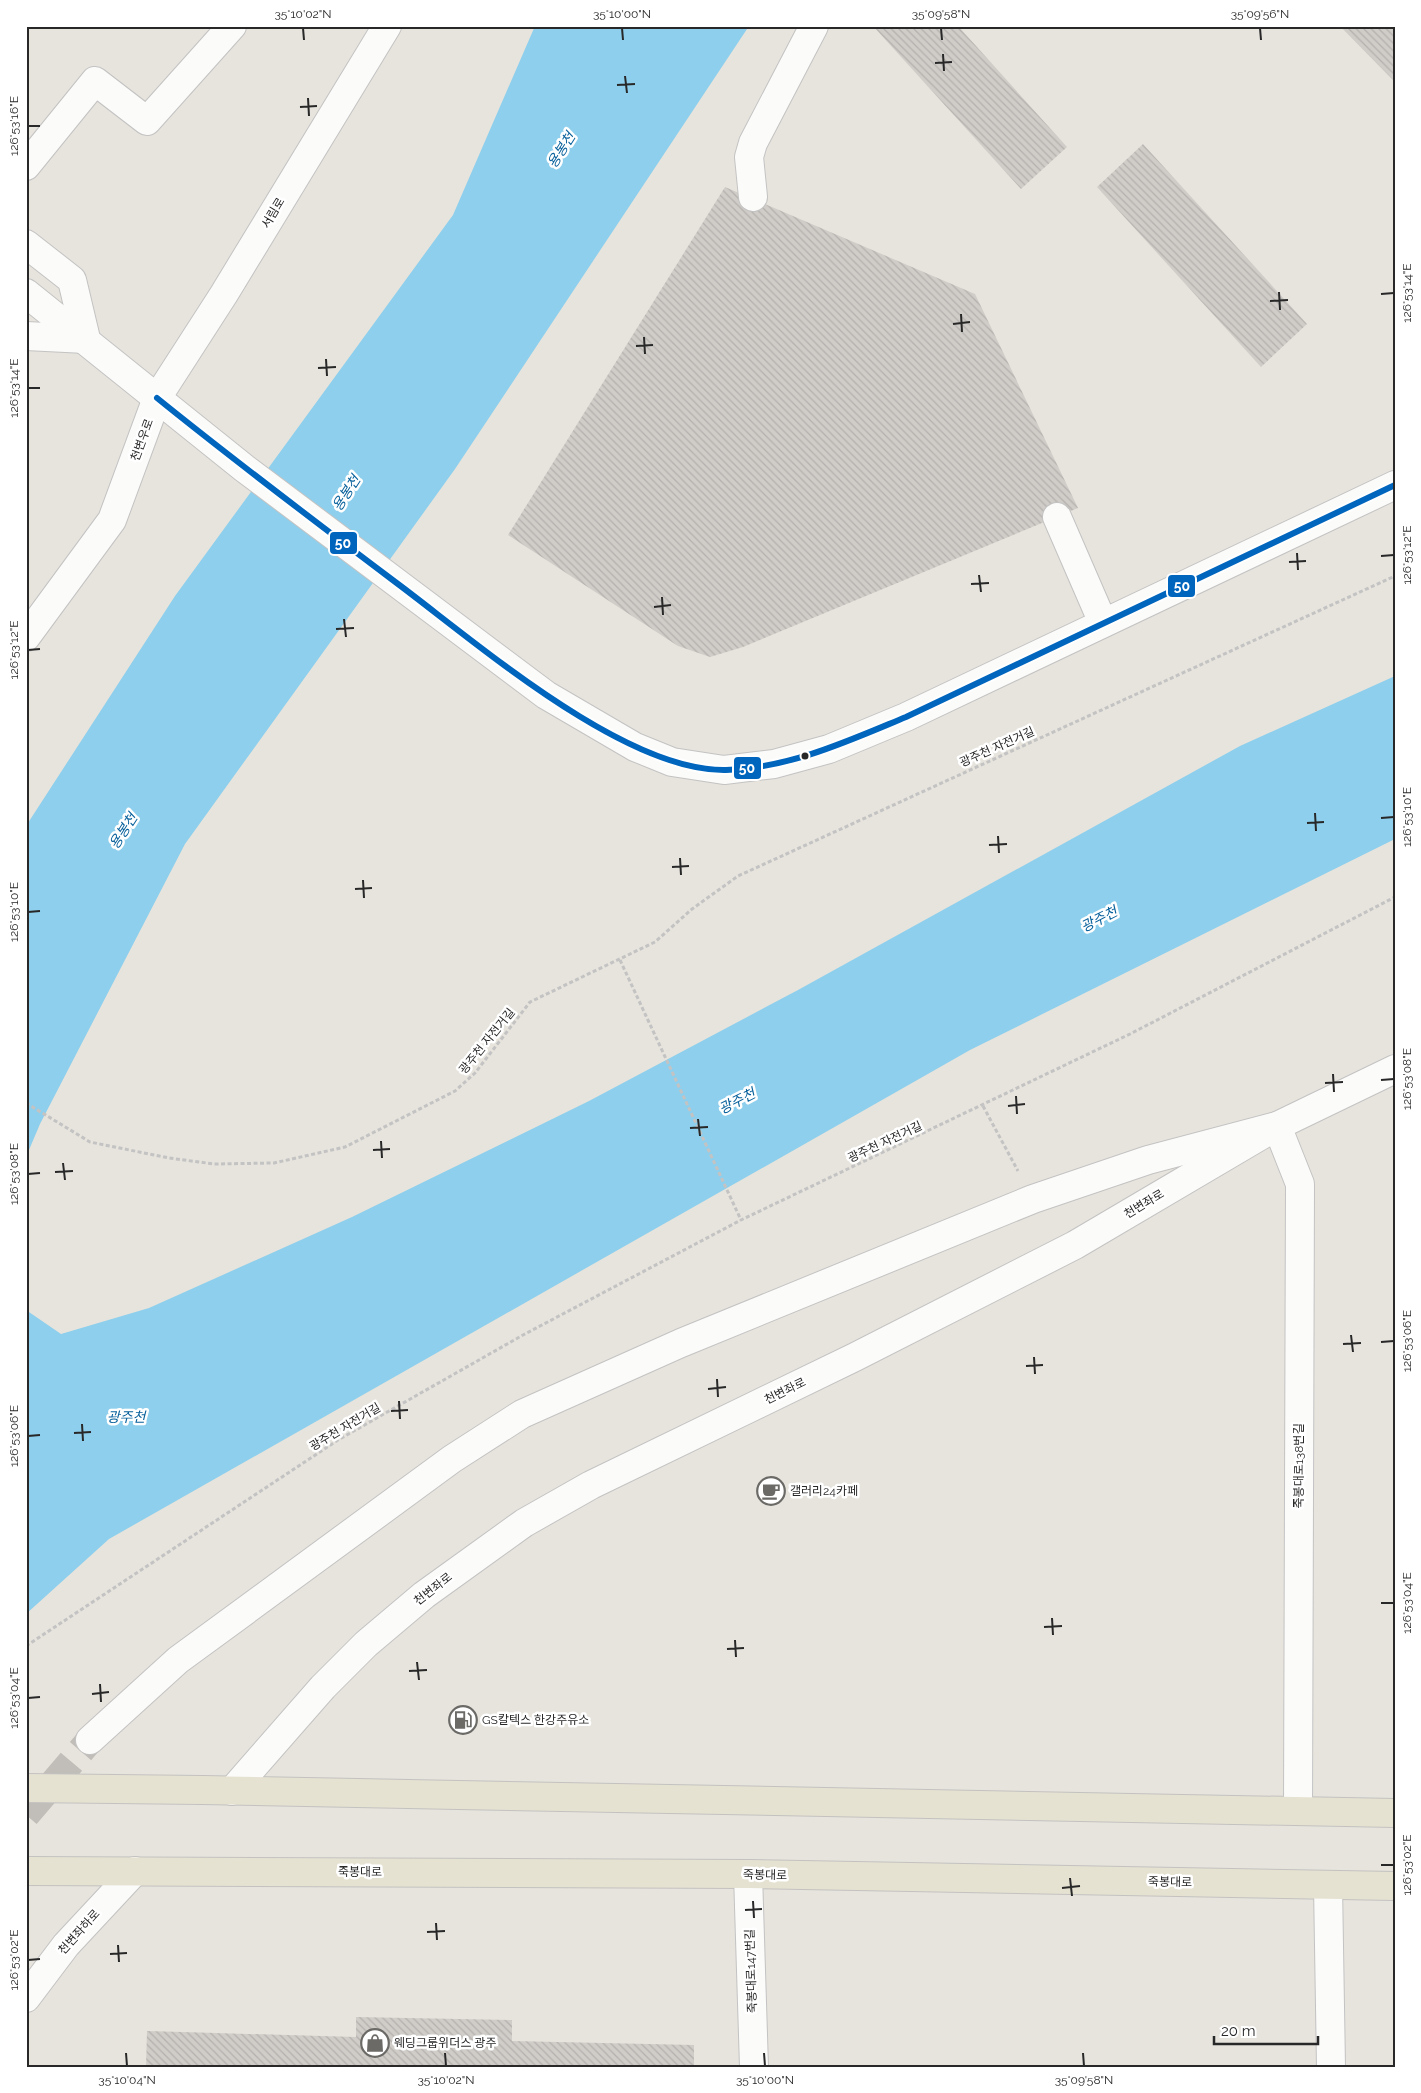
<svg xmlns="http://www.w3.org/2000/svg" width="1421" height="2093" viewBox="0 0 1421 2093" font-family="Raleway,'Noto Sans KR',sans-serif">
	<defs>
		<pattern id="building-back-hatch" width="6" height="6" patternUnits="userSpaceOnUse" patternTransform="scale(1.25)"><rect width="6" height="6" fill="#d0cdc9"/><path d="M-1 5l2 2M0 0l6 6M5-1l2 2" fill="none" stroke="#b3b0ad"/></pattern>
	</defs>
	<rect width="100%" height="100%" fill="#e7e4dd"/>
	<!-- water -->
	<g fill="#8dcfec">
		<polygon points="535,26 749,26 455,469 185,844 40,1124 26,1157 26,826 175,596 453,215"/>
		<polygon points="1395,676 1395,839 970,1050 109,1539 26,1614 26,1310 61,1334 149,1308 352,1217 589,1101 798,990 1240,746"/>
	</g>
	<!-- building -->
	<g fill="url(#building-back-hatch)">
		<polygon points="873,26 958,26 1067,147 1021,189"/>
		<polygon points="1340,26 1395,26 1395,82"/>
		<polygon points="1143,144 1307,324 1261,367 1097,187"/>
		<polygon points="725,187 975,294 1078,508 743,647 710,657 678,646 508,535"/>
		<polygon points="356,2017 512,2020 512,2041 694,2045 694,2067 146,2067 147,2031 356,2037"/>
	</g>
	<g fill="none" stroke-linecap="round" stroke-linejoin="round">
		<!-- minor-tunnel -->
		<polyline stroke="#c1beb9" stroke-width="28" stroke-dasharray="28 14" stroke-linecap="butt" points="26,1815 90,1740"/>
		<defs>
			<g id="minor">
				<polyline points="26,166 95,81 147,121 232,26"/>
				<polyline points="753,197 749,157 753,143 814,26"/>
				<polyline points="26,244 72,280 86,339 26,336"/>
				<polyline points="26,293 244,468 546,695 635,747 672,762 724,770 774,764 829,749 906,717 1395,485"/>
				<polyline points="1057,517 1103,623"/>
				<polyline points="26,637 112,520 157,398 224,294 387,26"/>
				<polyline points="90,1740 178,1660 452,1459 522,1414 681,1343 1033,1199 1148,1160 1277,1126 1300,1184 1298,1810"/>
				<polyline points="232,1791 323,1687 366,1644 424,1595 524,1523 591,1485 855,1357 1075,1245 1277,1126 1395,1069"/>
				<polyline points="748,1874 754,2067"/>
				<polyline points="1328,1885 1331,2067"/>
				<polyline points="26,1998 66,1945 135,1871"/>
			</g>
			<g id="major">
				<polyline points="202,1790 1395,1813"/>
				<polyline points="26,1871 748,1874 1395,1886"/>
			</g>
		</defs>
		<!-- minor casing -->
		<use href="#minor" stroke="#c4c3c3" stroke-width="30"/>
		<!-- major casing -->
		<use href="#major" stroke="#c3c2c0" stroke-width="30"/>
		<!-- path -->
		<g stroke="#c4c3c3" stroke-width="3" stroke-dasharray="4 2.5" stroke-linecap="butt">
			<polyline points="620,960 741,1220"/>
			<polyline points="26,1103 90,1142 169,1158 214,1164 274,1163 345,1147 455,1091 475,1073 530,1002 655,942 692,909 738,876 1395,576"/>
			<polyline points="983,1106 1018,1171"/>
			<polyline points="26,1646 338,1440 523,1335 741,1220 1130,1034 1395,897"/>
		</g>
		<!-- minor -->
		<use href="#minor" stroke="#fbfbfa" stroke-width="28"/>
		<!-- major -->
		<use href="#major" stroke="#e6e2d2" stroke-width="28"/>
		<defs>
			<polyline id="major-bridge" points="26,1788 202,1790"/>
		</defs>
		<!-- major-bridge casing -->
		<use href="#major-bridge" stroke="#c3c2c0" stroke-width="30" stroke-linecap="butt"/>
		<!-- major-bridge -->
		<use href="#major-bridge" stroke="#e6e2d2" stroke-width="28"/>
		<defs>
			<path id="bus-1" d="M 157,398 C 236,462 317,523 398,584 C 477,643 625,772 726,770 C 790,768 848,741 906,717 L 1395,485"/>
		</defs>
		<!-- bus-1 casing -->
		<use href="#bus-1" stroke="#fff" stroke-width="10"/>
		<!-- bus-1 -->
		<use href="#bus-1" stroke="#0065bd" stroke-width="6"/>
	</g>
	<!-- ticks -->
	<path fill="none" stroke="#282828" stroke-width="2" d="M 303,28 L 304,40M 622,28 L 623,40M 941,28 L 942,40M 1260,28 L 1261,40M 943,54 L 944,71M 935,63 L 952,62M 625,76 L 627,93M 617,85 L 635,84M 308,98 L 309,116M 300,107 L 317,106M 28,126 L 40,126M 1279,292 L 1280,310M 1381,294 L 1394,293M 1270,301 L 1288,300M 961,314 L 962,332M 953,324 L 970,322M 644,337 L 645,354M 636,346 L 653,345M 326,359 L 327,376M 318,368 L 336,367M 28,388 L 40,388M 1297,553 L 1298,570M 1381,556 L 1394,555M 1289,562 L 1306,561M 979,575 L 981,592M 971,584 L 989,583M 662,597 L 663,615M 654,607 L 671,605M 344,619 L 346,637M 336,629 L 354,628M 28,650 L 40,649M 1315,813 L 1316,831M 1381,818 L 1394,817M 1307,823 L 1324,822M 998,836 L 999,853M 989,845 L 1007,844M 680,858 L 681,875M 672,867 L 689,866M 363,880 L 364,898M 355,889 L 372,888M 28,912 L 40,911M 1333,1074 L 1334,1092M 1381,1080 L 1394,1079M 1325,1083 L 1343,1082M 1016,1096 L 1017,1114M 1008,1106 L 1025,1104M 698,1119 L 700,1136M 690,1128 L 708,1127M 381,1141 L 382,1158M 373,1150 L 390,1149M 63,1163 L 65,1180M 55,1172 L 73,1171M 28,1174 L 40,1173M 1351,1335 L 1353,1352M 1381,1342 L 1394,1341M 1343,1344 L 1361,1343M 1034,1357 L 1035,1374M 1026,1366 L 1043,1365M 717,1379 L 718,1397M 708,1389 L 726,1387M 399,1401 L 400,1419M 391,1411 L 408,1410M 82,1424 L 83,1441M 74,1433 L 91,1432M 28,1436 L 40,1435M 1381,1603 L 1394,1603M 1052,1618 L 1053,1635M 1044,1627 L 1062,1626M 735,1640 L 736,1657M 727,1649 L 744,1648M 417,1662 L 419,1680M 409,1671 L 427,1670M 100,1684 L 101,1702M 92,1694 L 109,1692M 28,1698 L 40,1697M 1381,1865 L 1394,1865M 1070,1878 L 1072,1896M 1062,1888 L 1080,1886M 753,1901 L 754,1918M 745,1910 L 762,1909M 436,1923 L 437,1940M 427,1932 L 445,1931M 118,1945 L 119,1962M 110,1954 L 127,1953M 28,1960 L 40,1959M 126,2053 L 127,2066M 445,2053 L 446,2066M 764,2053 L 765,2066M 1083,2053 L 1084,2066"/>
	<!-- icons -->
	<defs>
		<symbol id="cafe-ring" viewBox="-11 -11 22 22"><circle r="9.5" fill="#fff" stroke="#6b6a67" stroke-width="1.5"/><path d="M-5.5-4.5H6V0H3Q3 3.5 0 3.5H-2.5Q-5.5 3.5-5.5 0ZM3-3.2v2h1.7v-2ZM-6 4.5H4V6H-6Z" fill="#6b6a67"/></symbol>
		<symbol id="fuel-ring" viewBox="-11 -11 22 22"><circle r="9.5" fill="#fff" stroke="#6b6a67" stroke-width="1.5"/><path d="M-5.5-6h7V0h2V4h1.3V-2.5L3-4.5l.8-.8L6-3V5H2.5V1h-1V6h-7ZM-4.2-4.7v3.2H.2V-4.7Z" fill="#6b6a67"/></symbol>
		<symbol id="shop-ring" viewBox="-11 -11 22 22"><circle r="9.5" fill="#fff" stroke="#6b6a67" stroke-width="1.5"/><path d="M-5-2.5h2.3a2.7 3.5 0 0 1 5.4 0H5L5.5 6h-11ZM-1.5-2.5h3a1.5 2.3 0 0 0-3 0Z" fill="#6b6a67"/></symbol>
	</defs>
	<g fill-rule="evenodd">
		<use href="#cafe-ring" x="755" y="1475" width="32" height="32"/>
		<use href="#fuel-ring" x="447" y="1704" width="32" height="32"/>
		<use href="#shop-ring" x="359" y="2027" width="32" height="32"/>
	</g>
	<!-- markers -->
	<circle fill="#282828" stroke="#fff" stroke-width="2" cx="805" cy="756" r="4.5"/>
	<g text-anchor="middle" stroke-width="5" stroke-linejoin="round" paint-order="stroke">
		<!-- street labels -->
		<g font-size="12" fill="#282828" stroke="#fff">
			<text transform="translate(273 213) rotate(-59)" y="4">서림로</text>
			<text transform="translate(142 440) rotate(-70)" y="4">천변우로</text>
			<text transform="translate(997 747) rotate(-24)" y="4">광주천 자전거길</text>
			<text transform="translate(487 1041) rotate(-51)" y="4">광주천 자전거길</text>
			<text transform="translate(885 1142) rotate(-25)" y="4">광주천 자전거길</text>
			<text transform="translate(1144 1204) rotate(-31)" y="4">천변좌로</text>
			<text transform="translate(785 1391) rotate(-26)" y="4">천변좌로</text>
			<text transform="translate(345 1427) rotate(-31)" y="4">광주천 자전거길</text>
			<text transform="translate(1299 1466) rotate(-90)" y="4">죽봉대로138번길</text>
			<text transform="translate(433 1589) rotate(-38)" y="4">천변좌로</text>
			<text x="360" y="1876">죽봉대로</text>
			<text transform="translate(765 1875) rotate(1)" y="4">죽봉대로</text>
			<text transform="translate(1170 1882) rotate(1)" y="4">죽봉대로</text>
			<text transform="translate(79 1932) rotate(-48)" y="4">천변좌하로</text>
			<text transform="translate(751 1971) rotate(-92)" y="4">죽봉대로147번길</text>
		</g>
		<!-- poi labels -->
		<g font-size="12" fill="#282828" stroke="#fff" text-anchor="start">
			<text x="790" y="1495">갤러리24카페</text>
			<text x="482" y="1724">GS칼텍스 한강주유소</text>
			<text x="394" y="2047">웨딩그룹위더스 광주</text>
		</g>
		<!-- water labels -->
		<g font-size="14" font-style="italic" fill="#08619c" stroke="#fff">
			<text transform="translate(561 150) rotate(-58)" y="5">용봉천</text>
			<text transform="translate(346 493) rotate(-57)" y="5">용봉천</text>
			<text transform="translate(123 831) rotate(-57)" y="5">용봉천</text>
			<text transform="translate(1099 919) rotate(-27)" y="5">광주천</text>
			<text transform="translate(737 1101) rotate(-27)" y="5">광주천</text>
			<text x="126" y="1422">광주천</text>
		</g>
	</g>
	<g stroke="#fff" stroke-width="2">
		<rect x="329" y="531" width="29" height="24" rx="5" fill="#0065bd"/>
		<rect x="1167" y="574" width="29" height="24" rx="5" fill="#0065bd"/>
		<rect x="733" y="756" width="29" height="24" rx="5" fill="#0065bd"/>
	</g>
	<g font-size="14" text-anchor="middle" font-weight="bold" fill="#fff">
		<text x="343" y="548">50</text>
		<text x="1182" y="591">50</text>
		<text x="747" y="773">50</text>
	</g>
	<!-- border -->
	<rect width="1421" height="2093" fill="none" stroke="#ffffff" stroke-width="55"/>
	<!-- scale -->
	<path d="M1214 2036v8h104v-8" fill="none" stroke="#282828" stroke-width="2.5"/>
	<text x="1221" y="2036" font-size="15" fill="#282828" stroke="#ffffff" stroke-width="4" paint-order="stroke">20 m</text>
	<rect x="28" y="28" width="1366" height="2038" fill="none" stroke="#282828" stroke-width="2"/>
	<g font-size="12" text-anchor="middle" fill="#282828">
		<text x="303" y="18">35°10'02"N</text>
		<text x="622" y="18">35°10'00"N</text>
		<text x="941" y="18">35°09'58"N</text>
		<text x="1260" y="18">35°09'56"N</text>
		<text transform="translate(14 126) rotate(-90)" y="4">126°53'16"E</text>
		<text transform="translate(1407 293) rotate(-90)" y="4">126°53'14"E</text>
		<text transform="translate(14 388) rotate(-90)" y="4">126°53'14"E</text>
		<text transform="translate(1407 555) rotate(-90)" y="4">126°53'12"E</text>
		<text transform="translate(14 650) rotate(-90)" y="4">126°53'12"E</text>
		<text transform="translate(1407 817) rotate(-90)" y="4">126°53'10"E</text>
		<text transform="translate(14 912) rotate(-90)" y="4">126°53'10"E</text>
		<text transform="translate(1407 1079) rotate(-90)" y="4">126°53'08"E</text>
		<text transform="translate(14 1174) rotate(-90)" y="4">126°53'08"E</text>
		<text transform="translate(1407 1341) rotate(-90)" y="4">126°53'06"E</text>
		<text transform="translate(14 1436) rotate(-90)" y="4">126°53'06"E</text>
		<text transform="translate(1407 1603) rotate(-90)" y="4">126°53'04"E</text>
		<text transform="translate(14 1698) rotate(-90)" y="4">126°53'04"E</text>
		<text transform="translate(1407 1865) rotate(-90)" y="4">126°53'02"E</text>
		<text transform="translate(14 1960) rotate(-90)" y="4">126°53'02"E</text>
		<text x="127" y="2084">35°10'04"N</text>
		<text x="446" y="2084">35°10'02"N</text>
		<text x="765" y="2084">35°10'00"N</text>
		<text x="1084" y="2084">35°09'58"N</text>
	</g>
</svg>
